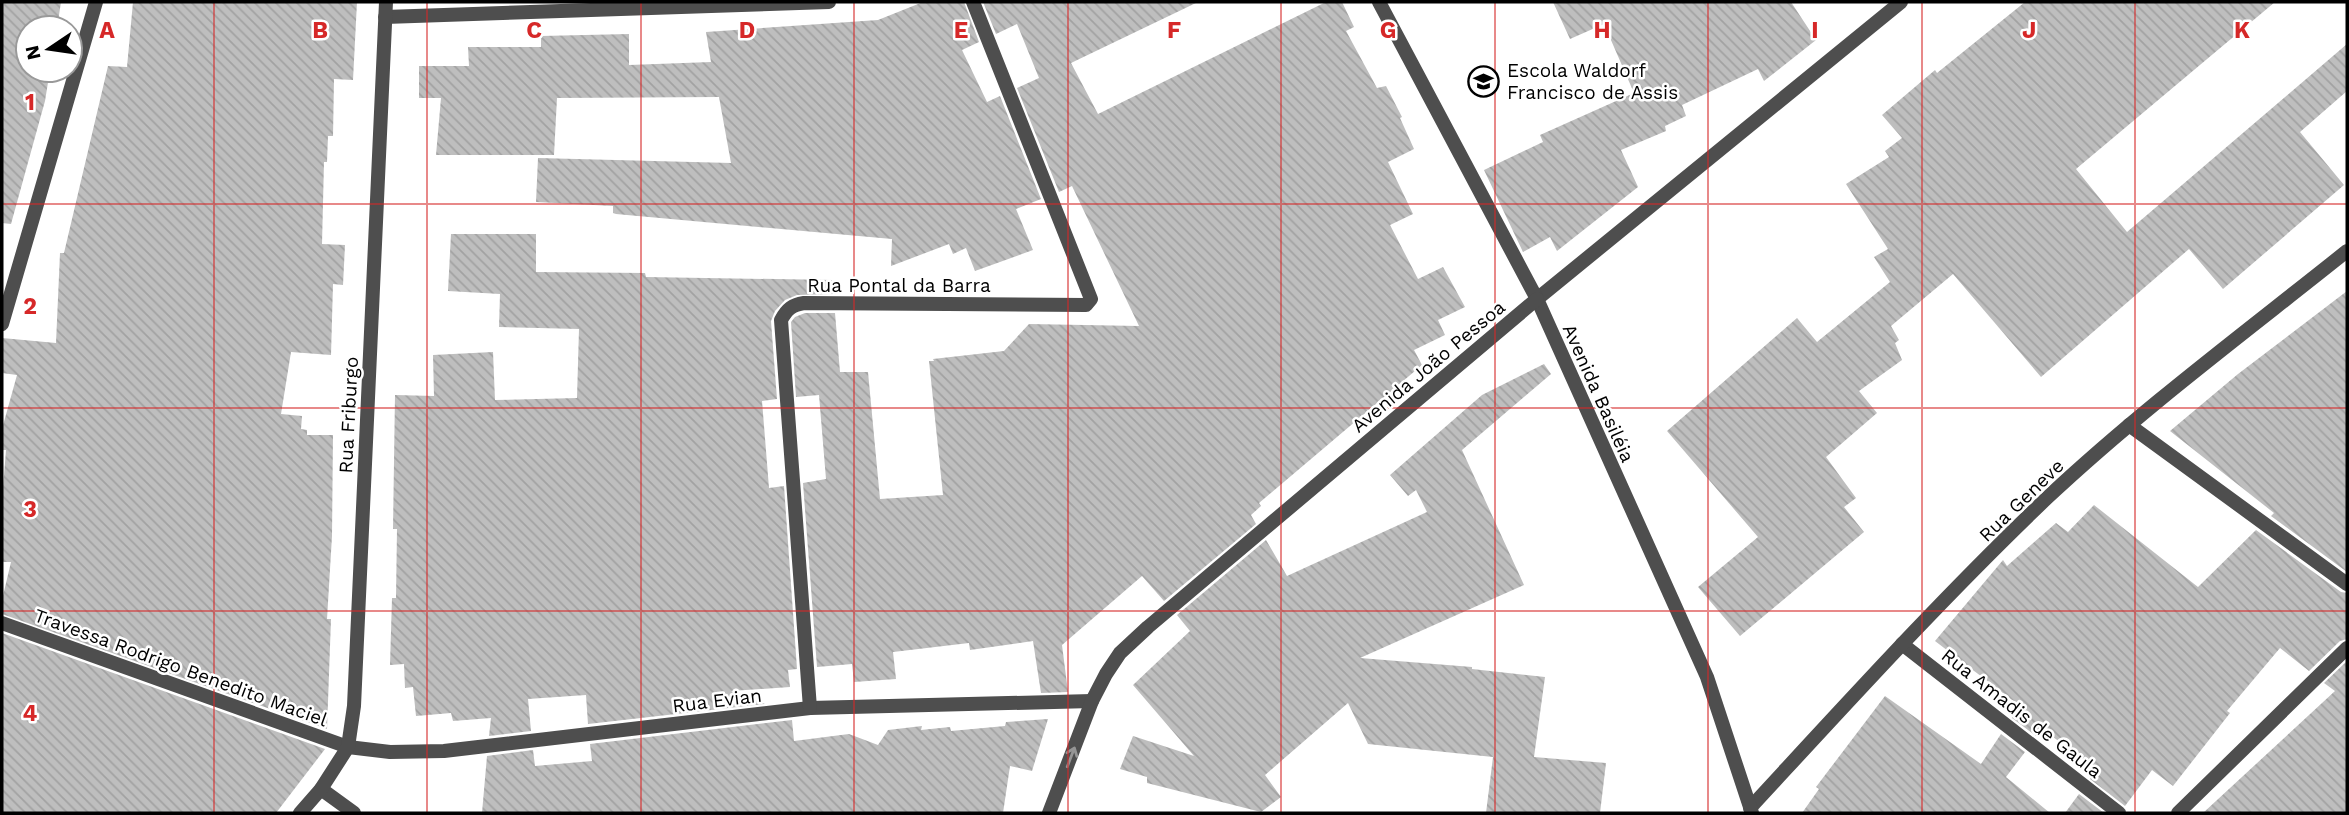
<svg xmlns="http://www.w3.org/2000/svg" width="2349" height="815" viewBox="0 0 2349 815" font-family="'Work Sans',sans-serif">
	<defs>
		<pattern id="building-back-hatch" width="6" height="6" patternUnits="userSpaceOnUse" patternTransform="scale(1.75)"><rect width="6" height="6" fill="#bebebe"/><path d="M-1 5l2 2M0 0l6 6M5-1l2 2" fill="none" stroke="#a2a2a2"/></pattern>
	</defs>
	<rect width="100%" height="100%" fill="#fff"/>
	<!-- building -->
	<g fill="url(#building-back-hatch)">
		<polygon points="2,2 61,2 57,28 28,28 28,70 50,70 45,101 11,224 2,223"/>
		<polygon points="133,2 357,2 353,80 334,79 333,136 328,136 327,162 324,162 322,244 345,245 343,285 333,284 331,355 291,352 281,414 302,416 301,429 307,430 307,435 333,435 332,536 327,619 331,619 327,729 2,614 2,600 11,562 2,562 2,501 6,450 2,450 2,429 17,375 2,373 2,338 56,343 60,253 64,253 108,66 127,67"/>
		<polygon points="923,2 964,2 979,42 962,50 987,102 1000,96 1041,199 1016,209 1033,250 975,271 966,248 953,254 949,244 891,266 892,239 616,214 613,213 613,206 536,202 538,158 731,163 719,97 557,98 554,155 436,155 441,98 419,98 419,66 469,66 468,47 541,47 541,36 629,34 629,65 711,62 706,32 878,20"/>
		<polygon points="983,2 1198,2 1071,63 1098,114 1326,2 1342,2 1354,27 1346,31 1377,88 1386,86 1402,117 1400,118 1414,149 1388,162 1413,214 1390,225 1418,279 1443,267 1465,307 1438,320 1445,335 1414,350 1422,365 1259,503 1261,506 1251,515 1256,524 1164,601 1142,576 1062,645 1068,692 1041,693 1033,641 970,650 969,643 893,652 896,679 854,682 852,664 817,667 803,483 826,479 819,395 796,397 791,322 795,317 805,313 835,313 840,372 868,372 880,499 943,495 929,361 934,361 933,359 1004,351 1029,324 1139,326 1072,186 1059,192 1017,88 1039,78 1017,24 996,34"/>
		<polygon points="1553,2 1791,2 1816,40 1764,81 1758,69 1682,105 1686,116 1665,126 1666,131 1621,150 1638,187 1557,251 1550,237 1523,252 1484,170 1543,142 1540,135 1634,93 1604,24 1570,39"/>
		<polygon points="2025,2 2275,2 2076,169 2127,232 2347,44 2347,91 2300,132 2344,185 2223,289 2189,249 2041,377 1953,274 1891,326 1899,340 1895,343 1902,360 1859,391 1877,413 1826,457 1856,498 1844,507 1864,532 1740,636 1698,587 1758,537 1667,431 1797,318 1817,342 1890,282 1874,257 1888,249 1846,184 1889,157 1885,151 1902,138 1882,115 1935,70 1937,73"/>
		<polygon points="451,234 536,234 536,272 645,273 646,277 832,280 834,294 797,295 785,300 775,311 771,321 777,399 762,401 769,488 784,486 797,669 788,670 790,687 731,691 765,704 588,724 586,695 528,699 531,731 489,736 491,718 453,721 451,713 416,716 413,687 405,688 404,664 390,665 392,598 396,598 397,529 393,529 395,395 434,396 433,355 493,352 495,400 577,398 579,329 499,327 500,294 448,291"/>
		<polygon points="2347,291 2347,572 2271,516 2274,513 2170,431 2238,374"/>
		<polygon points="1544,364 1551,374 1462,450 1524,585 1360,658 1472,667 1472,669 1545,677 1534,757 1606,763 1600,813 1486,813 1493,757 1368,744 1348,703 1265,775 1281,797 1261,812 1147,783 1147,777 1120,769 1133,736 1194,756 1133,685 1190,631 1177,615 1266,540 1287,576 1427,512 1416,490 1408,496 1390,475 1482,395"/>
		<polygon points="2094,505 2198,587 2256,530 2341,592 2347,593 2347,639 2340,641 2309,671 2280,648 2227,711 2230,713 2173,786 2152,770 2125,806 2090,779 2097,769 2042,729 2036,736 2012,718 2020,706 1935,641 2003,560 2007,566 2056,523 2068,532"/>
		<polygon points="2,633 325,749 276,813 2,813"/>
		<polygon points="2347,661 2347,813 2203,813 2335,691 2324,683"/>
		<polygon points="1885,696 1981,764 2001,734 2025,752 2006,777 2050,813 1802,813 1819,789 1816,787"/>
		<polygon points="1048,719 1032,771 1010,766 1003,813 482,813 487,756 533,750 535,766 592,761 590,744 792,720 794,741 849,734 878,745 888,730 922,726 921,730 950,727 951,731 1005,726 1006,722"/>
		<polygon points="2079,794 2104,813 2065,813"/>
	</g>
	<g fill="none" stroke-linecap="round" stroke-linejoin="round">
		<!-- minor -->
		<g stroke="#4e4e4e" stroke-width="14">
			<polyline points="385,17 829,2"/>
			<polyline points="1537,299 1901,2"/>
			<polyline points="2,324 96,2"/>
			<polyline points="2129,425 2347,584"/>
			<polyline points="2,623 348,747 390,752 444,751 810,708 1092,701"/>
			<polyline points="1902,644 2119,813"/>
			<path d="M 810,708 L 781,320 C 787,309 792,305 804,303 L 1086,305 L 1091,299 L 973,2"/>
			<polyline points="321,789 354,813"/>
			<path d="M 1750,808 C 1848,702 1944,596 2048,497 C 2142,409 2247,331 2347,251"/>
			<polyline points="300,813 321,789 348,747 354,706 386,2"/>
			<polyline points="2178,813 2347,648"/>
		</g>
		<!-- tertiary -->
		<g stroke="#4e4e4e" stroke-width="14">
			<polyline points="1379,2 1537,299 1707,677 1752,813"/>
			<polyline points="1049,813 1092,701 1106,674 1120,653 1148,627 1537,299"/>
		</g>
	</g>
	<!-- one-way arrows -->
	<defs><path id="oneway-shaft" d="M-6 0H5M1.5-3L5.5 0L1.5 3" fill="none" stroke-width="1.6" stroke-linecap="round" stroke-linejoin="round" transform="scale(1.75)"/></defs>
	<use stroke="#959595" href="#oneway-shaft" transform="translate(1071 757) rotate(-69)"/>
	<!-- grid -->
	<path fill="none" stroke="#d62828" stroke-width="2" stroke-opacity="0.55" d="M 214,2 L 214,813M 427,2 L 427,813M 641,2 L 641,813M 854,2 L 854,813M 1068,2 L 1068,813M 1281,2 L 1281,813M 1495,2 L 1495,813M 1708,2 L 1708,813M 1922,2 L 1922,813M 2135,2 L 2135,813M 2,204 L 2347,204M 2,408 L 2347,408M 2,611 L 2347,611"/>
	<!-- icons -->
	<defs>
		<symbol id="school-ring" viewBox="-11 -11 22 22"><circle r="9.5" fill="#fff" stroke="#000" stroke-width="1.5"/><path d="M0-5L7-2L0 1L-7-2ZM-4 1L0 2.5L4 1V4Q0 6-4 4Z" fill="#000"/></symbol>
	</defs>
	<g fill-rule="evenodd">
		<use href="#school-ring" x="1466" y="64" width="35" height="35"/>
	</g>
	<g text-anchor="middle" stroke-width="5" stroke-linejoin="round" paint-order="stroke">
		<!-- poi labels -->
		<g font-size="19" fill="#000" stroke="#fff" text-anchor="start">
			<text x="1507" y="77">Escola Waldorf<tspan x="1507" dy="22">Francisco de Assis</tspan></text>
		</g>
		<!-- street labels -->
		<g font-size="19" fill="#000" stroke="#fff">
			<text x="899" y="292">Rua Pontal da Barra</text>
			<text transform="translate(1428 366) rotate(-40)" y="7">Avenida João Pessoa</text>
			<text transform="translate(1599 393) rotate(66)" y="7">Avenida Basiléia</text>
			<text transform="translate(348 415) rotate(-87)" y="7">Rua Friburgo</text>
			<text transform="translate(2021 500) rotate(-44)" y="7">Rua Geneve</text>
			<text transform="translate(181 667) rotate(20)" y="7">Travessa Rodrigo Benedito Maciel</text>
			<text transform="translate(717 700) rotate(-7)" y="7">Rua Evian</text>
			<text transform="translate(2022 713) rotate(38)" y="7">Rua Amadis de Gaula</text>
		</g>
	</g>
	<g font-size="23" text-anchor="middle" font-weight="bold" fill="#d62828" stroke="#fff" stroke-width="5" stroke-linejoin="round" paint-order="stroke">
		<text x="107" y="38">A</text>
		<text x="320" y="38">B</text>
		<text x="534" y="38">C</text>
		<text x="747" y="38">D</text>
		<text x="961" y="38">E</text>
		<text x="1174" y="38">F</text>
		<text x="1388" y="38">G</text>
		<text x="1602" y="38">H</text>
		<text x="1815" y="38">I</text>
		<text x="2029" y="38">J</text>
		<text x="2242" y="38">K</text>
		<text x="30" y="110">1</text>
		<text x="30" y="314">2</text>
		<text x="30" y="517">3</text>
		<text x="30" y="721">4</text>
	</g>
	<!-- border -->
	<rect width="2349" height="815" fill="none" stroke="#000000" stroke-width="7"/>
	<!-- north arrow -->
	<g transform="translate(49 49) rotate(257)"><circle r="33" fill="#ffffff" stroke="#999999" stroke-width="2"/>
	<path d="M0-5L12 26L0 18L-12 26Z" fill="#000000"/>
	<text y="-10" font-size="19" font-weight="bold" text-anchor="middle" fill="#000000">N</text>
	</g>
</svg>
